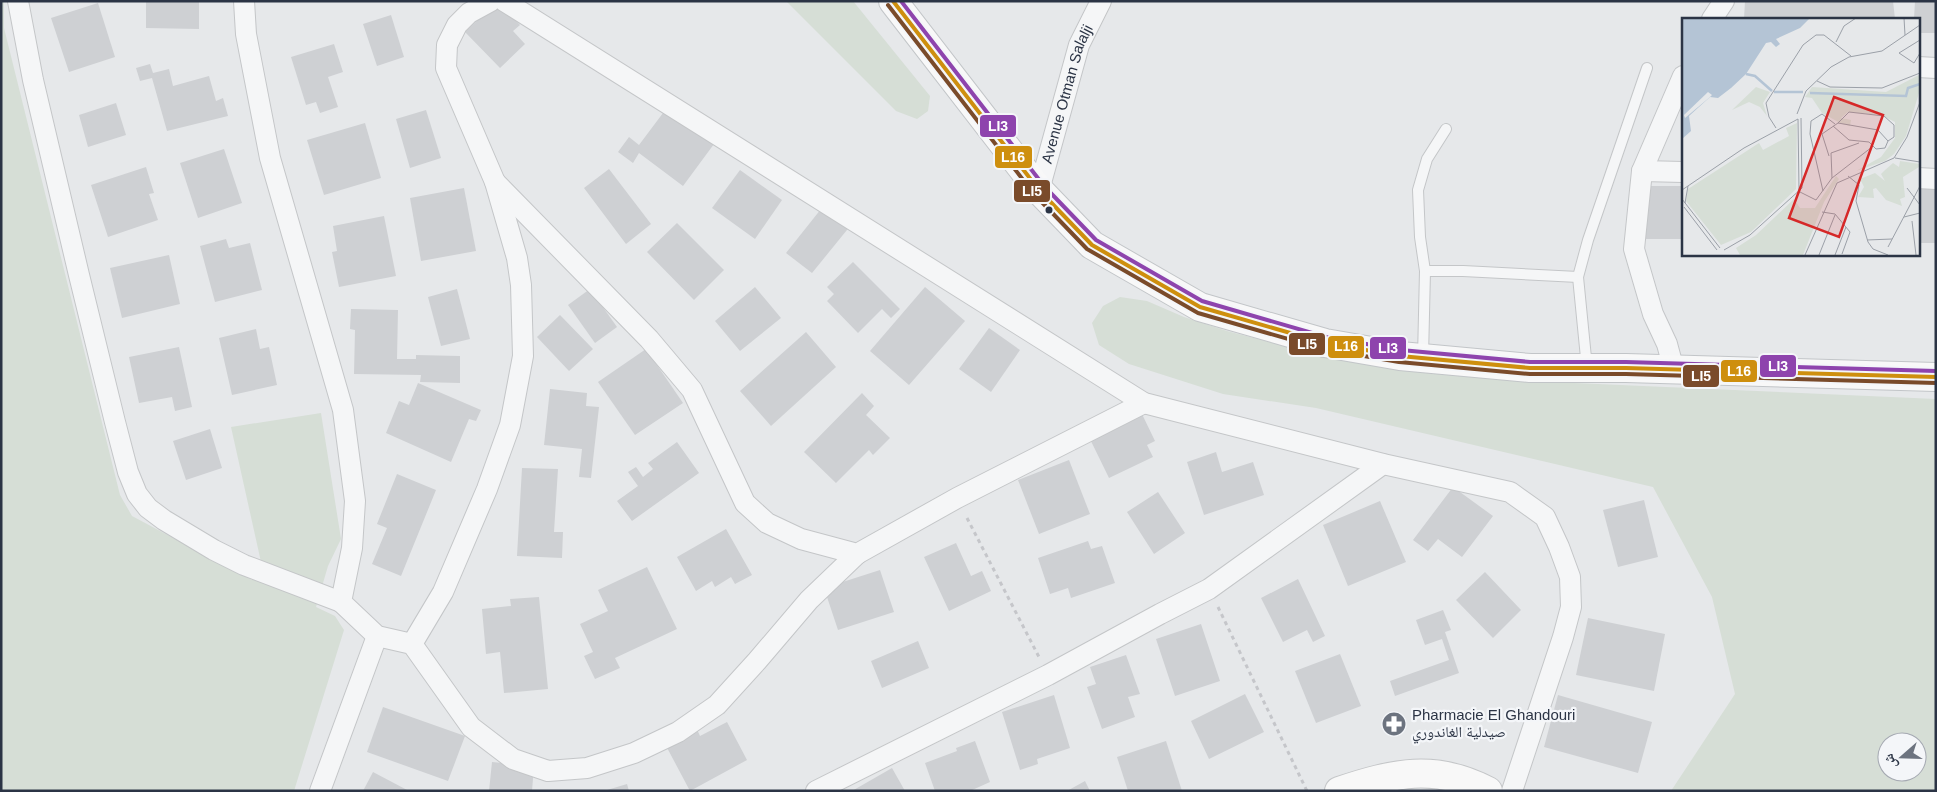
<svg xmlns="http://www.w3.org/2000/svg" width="1937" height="792" viewBox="0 0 1937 792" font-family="Arial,'Noto Naskh Arabic',sans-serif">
	<rect width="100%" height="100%" fill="#e6e8ea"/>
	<!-- green -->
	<g fill="#d6ded6" fill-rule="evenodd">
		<polygon points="1,1 4,1 4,28 120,495 132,516 252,580 261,562 231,427 321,413 341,539 328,566 316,607 335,616 344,630 294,791 1,791"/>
		<polygon points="786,1 853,1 930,96 928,111 917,119 896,111"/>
		<path d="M 1120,297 L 1147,301 L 1184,317 L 1227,331 L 1322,356 L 1529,381 L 1936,399 L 1936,791 L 1671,791 L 1735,694 L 1712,597 L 1653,487 L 1316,408 L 1223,394 L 1129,364 L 1099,345 L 1092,323 L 1103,306 ZM 1887,742 L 1917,742 L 1917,772 L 1887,772 Z"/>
	</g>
	<!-- building -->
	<g fill="#ced0d3">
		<polygon points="146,1 199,1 199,29 146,28"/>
		<polygon points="498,1 520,25 513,31 525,44 500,68 465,32"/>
		<polygon points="1745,1 1893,1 1895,19 1744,19"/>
		<polygon points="1915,1 1936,1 1936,33 1918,33 1918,19 1914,19"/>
		<polygon points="98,3 115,57 69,72 51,18"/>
		<polygon points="391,15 404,57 377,66 363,24"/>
		<polygon points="334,44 343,72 328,77 338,107 320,113 316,102 306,105 291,57"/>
		<polygon points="150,64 153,73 169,69 173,86 209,76 216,101 223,98 228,116 167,131 152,78 140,81 136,68"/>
		<polygon points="116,103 126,135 88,147 79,115"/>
		<polygon points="666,109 714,144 683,186 639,153 633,163 618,152 629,137 639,145"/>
		<polygon points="426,110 441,158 410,168 396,119"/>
		<polygon points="365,123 381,178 324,195 307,140"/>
		<polygon points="224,149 242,203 198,218 180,163"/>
		<polygon points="146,167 154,193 149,194 158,220 108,237 91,185"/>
		<polygon points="609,169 651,224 626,244 584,188"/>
		<polygon points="740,170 782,200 755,239 712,208"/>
		<polygon points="1647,186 1683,186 1683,239 1645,239"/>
		<polygon points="464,188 476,251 421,261 410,198"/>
		<rect x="1918" y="189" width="18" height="54"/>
		<polygon points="825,204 851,225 812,273 786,253"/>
		<polygon points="384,216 396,276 339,287 332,252 337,251 333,226"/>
		<polygon points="677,223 724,270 694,300 647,252"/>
		<polygon points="226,239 229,248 250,243 262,290 215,302 200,246"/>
		<polygon points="169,255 180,304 122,318 110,268"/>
		<polygon points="853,262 900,309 891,318 882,309 858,333 827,301 834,294 827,287"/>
		<polygon points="755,287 781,318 740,351 715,321"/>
		<polygon points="925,287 965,321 909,385 870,351"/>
		<polygon points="457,289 470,339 441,346 428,297"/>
		<polygon points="590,289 617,327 595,343 568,305"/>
		<polygon points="351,309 398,310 397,359 416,359 416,355 460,356 460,383 420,382 421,375 354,374 355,330 350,329"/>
		<polygon points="560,315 593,349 569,371 537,337"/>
		<polygon points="989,328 1020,350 991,392 959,369"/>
		<polygon points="256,329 260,349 269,347 277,385 232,395 219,338"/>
		<polygon points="806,332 836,367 771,426 740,391"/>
		<polygon points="179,347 192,407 175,411 172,397 139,403 129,357"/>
		<polygon points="646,349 683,403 635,435 598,382"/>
		<polygon points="418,383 481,410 476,421 469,419 451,462 386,433 399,401 409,405"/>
		<polygon points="550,389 587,393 586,406 599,407 591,478 579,477 582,449 544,445"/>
		<polygon points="862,393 874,406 866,415 890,438 873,455 869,450 836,483 804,452"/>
		<polygon points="1141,412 1155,441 1147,445 1153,457 1109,478 1089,437"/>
		<polygon points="210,429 222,468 186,480 173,441"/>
		<polygon points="677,442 699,473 632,521 617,501 638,486 628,472 636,467 643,477 653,469 648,463"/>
		<polygon points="1216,452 1222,472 1253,462 1264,495 1204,515 1187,462"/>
		<polygon points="1069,460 1090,514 1039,534 1018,480"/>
		<polygon points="522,468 558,469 554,532 563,532 562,558 517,556"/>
		<polygon points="397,474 436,490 401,576 372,564 387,528 377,524"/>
		<polygon points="1453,487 1493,516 1462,557 1438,539 1428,551 1413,540"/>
		<polygon points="1158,492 1185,533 1154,554 1127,512"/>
		<polygon points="1644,500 1658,557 1618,567 1603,510"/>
		<polygon points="1380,501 1406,562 1348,586 1323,525"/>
		<polygon points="726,529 752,575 735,584 731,577 715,587 712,581 696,591 677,557"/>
		<polygon points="1088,541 1091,549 1102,546 1115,583 1071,598 1068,588 1050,594 1038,558"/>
		<polygon points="956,543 971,576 982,571 991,591 949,611 924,557"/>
		<polygon points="647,567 677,629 615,658 620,668 595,679 584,656 593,652 580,624 608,611 598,590"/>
		<polygon points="880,570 894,612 838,630 824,588"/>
		<polygon points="1485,572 1521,610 1493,638 1456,600"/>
		<polygon points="1298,579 1325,636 1313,642 1307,630 1283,642 1261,598"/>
		<polygon points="539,597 548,689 504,693 500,652 486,654 482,609 511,606 510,599"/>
		<polygon points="1443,610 1451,630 1445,632 1459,673 1395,696 1390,681 1449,660 1442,639 1425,645 1416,620"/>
		<polygon points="1588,618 1665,634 1654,691 1576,675"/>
		<polygon points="1201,624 1220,681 1175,696 1156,639"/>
		<polygon points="918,641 929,668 882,688 871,661"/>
		<polygon points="1340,654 1361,706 1316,723 1295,671"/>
		<polygon points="1126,655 1140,694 1128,697 1135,717 1102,729 1087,687 1096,684 1090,667"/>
		<polygon points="1245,694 1264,732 1209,759 1191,721"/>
		<polygon points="1054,695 1070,748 1037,759 1038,764 1020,770 1002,712"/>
		<polygon points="1558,695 1652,722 1638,773 1544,747"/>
		<polygon points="383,707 465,736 448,781 367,752"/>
		<polygon points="727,722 747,760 690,791 664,742 695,725 700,736"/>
		<polygon points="975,741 990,782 970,791 935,791 925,763 957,751 956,748"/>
		<polygon points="1166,741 1182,791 1128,791 1117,757"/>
		<polygon points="492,762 534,766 532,791 489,791"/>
		<polygon points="892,768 905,791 852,791"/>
		<polygon points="373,772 409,791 363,791"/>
		<polygon points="1085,781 1090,791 1067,791"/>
		<polygon points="627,784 629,791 607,791 607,790"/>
	</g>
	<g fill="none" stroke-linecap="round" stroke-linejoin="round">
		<defs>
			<g id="lane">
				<polyline points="1425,271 1463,271 1578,277"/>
				<polyline points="1423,357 1425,271 1420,237 1418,190 1427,159 1446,129"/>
				<polyline points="1587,368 1578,277 1588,240 1647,68"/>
			</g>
			<g id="street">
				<polyline points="18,1 33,80 79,275 115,422 128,472 137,494 148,508 164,520 214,550 244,565 341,602"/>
				<polyline points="244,1 246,34 270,158 343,410 355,501 352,548 341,602 377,636 412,644 471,727 513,759 548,771 587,768 634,753 678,732 717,705 757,661 809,600 857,554"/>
				<polyline points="504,1 1144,403 1383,464 1510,492 1545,517 1559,547 1570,577 1571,607 1563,637 1512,791"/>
				<polyline points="1712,19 1724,1"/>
				<polyline points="1918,67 1936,68"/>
				<polyline points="1642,171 1683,172"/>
				<polyline points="1918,178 1936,179"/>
				<polyline points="495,182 649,339 692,390 745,503 767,523 801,539 857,554 957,498 1144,403"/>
				<path id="s1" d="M 1039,190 L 1079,45 L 1101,1"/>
				<polyline points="1674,370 1667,344 1653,314 1634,249 1642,171 1683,76"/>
				<polyline points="412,644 443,592 487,489 510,425 523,356 521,285 517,258 495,182 446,68 447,45 457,25 469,13 491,1"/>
				<polyline points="320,791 377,636"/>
				<polyline points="816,791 1048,675 1160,614 1209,589 1383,464"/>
			</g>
			<path id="secondary" d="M 1339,791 C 1393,773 1435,763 1488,791"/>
			<polyline id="primary" points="893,1 1039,190 1092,245 1200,307 1325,343 1400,356 1530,368 1626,368 1936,377"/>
		</defs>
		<!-- lane casing -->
		<use href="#lane" stroke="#c4c6c8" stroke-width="12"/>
		<!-- street casing -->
		<use href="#street" stroke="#c4c6c8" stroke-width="22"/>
		<!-- secondary casing -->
		<use href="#secondary" stroke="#c4c6c8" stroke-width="30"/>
		<!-- primary casing -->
		<use href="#primary" stroke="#c2c5c8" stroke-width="30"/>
		<!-- path -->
		<g stroke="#c5c6ca" stroke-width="3" stroke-dasharray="4 4" stroke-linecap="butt">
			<polyline points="967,518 1039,657"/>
			<polyline points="1218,607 1307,791"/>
		</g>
		<!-- lane -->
		<use href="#lane" stroke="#f5f6f7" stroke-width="10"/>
		<!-- street -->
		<use href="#street" stroke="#f5f6f7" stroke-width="20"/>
		<!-- secondary -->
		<use href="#secondary" stroke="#f8f8f8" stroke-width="28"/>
		<!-- primary -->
		<use href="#primary" stroke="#f8f8f8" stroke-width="28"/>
		<defs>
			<polyline id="bus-1" points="893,1 1039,190 1092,245 1200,307 1325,343 1400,356 1530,368 1626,368 1936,377"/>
			<polyline id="bus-2" points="888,5 1034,194 1087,249 1198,313 1323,349 1399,362 1530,374 1626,374 1936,383"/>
			<polyline id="bus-3" points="901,1 1044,186 1096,240 1202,301 1326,337 1401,350 1530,362 1626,362 1936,371"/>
		</defs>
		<!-- bus-1 casing -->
		<use href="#bus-1" stroke="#f4f6f9" stroke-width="8"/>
		<!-- bus-2 casing -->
		<use href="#bus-2" stroke="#f4f6f9" stroke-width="8"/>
		<!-- bus-3 casing -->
		<use href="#bus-3" stroke="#f4f6f9" stroke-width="8"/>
		<!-- bus-1 -->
		<use href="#bus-1" stroke="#ce8f0e" stroke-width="4"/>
		<!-- bus-2 -->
		<use href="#bus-2" stroke="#7a4b2a" stroke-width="4"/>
		<!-- bus-3 -->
		<use href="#bus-3" stroke="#8e44ad" stroke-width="4"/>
	</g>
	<!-- icons -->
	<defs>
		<symbol id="pharmacy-disc" viewBox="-11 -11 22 22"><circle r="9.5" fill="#6c737f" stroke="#f4f6f9"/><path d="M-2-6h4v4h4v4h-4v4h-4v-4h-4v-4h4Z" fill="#fff"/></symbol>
	</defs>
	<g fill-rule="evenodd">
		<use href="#pharmacy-disc" x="1380" y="710" width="28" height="28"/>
	</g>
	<!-- markers -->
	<circle fill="#2b3445" stroke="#f4f6f9" stroke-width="2" cx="1049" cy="210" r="4.5"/>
	<g text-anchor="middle" stroke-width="4.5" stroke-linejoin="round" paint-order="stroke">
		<!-- street labels -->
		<g font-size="15" fill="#2b3445" stroke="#f4f6f9">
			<text dy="5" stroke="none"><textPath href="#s1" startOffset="100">Avenue Otman Salalji</textPath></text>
		</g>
		<!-- poi labels -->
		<g font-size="15" fill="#2b3445" stroke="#f4f6f9" text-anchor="start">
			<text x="1412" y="720">Pharmacie El Ghandouri<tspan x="1412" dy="17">صيدلية الغاندوري</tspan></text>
		</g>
	</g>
	<!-- overview -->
	<g transform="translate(1682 18)">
		<rect width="238" height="238" fill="#e6e8ea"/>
		<path d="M 237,57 L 237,75 L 224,118 L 212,136 L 203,143 L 174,153 L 199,139 L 213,120 L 213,104 L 199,97 L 166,94 L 159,100 L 169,102 L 168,108 L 160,106 L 140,95 L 130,80 L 123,79 L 130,69 L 204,74 ZM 74,69 L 88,74 L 81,85 L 85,98 L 78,89 L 67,84 L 50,92 ZM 115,105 L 114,171 L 69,214 L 39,227 L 4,183 L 6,171 L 77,125 L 81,132 L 107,118 L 104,110 ZM 218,143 L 238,146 L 237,149 L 221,159 L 223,179 L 218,181 L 220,188 L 204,182 L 194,170 L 191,171 L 192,180 L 176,179 L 182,169 L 178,161 L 193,155 L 203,163 L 199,156 L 202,153 L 211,145 L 217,149 ZM 154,158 L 157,161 L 142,184 L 121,237 L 58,237 L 54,230 L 74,217 L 112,181 L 118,190 L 133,190 Z" fill="#d6ded6"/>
		<path d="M 0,0 L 128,0 L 118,10 L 94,21 L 98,26 L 94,29 L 89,24 L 84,25 L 64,56 L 49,70 L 36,80 L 28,79 L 7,98 L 9,113 L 0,121 Z" fill="#b4c4d5"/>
		<path d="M 26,74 L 30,77 L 28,79 L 3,100 L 2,97 Z" fill="#e6e8ea"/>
		<path fill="none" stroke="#b4c4d5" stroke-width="2.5" d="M 64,56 L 73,58 L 90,73M 92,74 L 121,74M 128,75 L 224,78 L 226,70 L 238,66"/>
		<path fill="none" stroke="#9ba0a8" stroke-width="1" d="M 222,0 L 223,17M 238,22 L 217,35 L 232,45 L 238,35M 154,24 L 162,8 L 174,0M 135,63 L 148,69 L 200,70 L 238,55M 115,96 L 124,73 L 149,49 L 167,39 L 200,33 L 238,7M 116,101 L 117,172M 156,105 L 167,94 L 202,98 L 212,107 L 212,119 L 206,123M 94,110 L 87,99 L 84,85 L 121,27 L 134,17 L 142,17 L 169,38M 147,138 L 140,116 L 156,105 L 196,112 L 206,123 L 203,130 L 194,131 L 187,124 L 167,122 L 151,108M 213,140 L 238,144M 166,158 L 177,167 L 174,183 L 186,224 L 191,231 L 206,237M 150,160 L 149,135 L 177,125M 225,170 L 238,187M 0,172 L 62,130 L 116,101M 116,173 L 134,182 L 150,160 L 190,129M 141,173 L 128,116 L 129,103 L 140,96 L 153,106M 0,181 L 38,230M 3,185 L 6,168M 2,189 L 35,232M 140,194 L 153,196 L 168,214 L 160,236M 222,199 L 238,195M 230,203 L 234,237M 185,222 L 210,221M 206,229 L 238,168M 42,232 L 68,217 L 120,170 L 119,100M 123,237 L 155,165 L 212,140 L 225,119 L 238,84M 137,237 L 153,197M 153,237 L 164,209"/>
		<path fill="#d62828" fill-opacity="0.15" stroke="#d62828" stroke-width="2.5" d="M 152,79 L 201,97 L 157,219 L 107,200 Z"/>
		<rect width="238" height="238" fill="none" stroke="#2b3445" stroke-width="2.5"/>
	</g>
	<g stroke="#f4f6f9" stroke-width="2">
		<rect x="979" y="114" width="38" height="24" rx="5" fill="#8e44ad"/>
		<rect x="994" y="145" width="39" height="24" rx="5" fill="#ce8f0e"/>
		<rect x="1013" y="179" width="38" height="24" rx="5" fill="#7a4b2a"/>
		<rect x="1288" y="332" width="38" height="24" rx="5" fill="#7a4b2a"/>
		<rect x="1327" y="335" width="38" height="24" rx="5" fill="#ce8f0e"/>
		<rect x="1369" y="336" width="38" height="24" rx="5" fill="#8e44ad"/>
		<rect x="1759" y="354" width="38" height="24" rx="5" fill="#8e44ad"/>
		<rect x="1720" y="359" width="38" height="24" rx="5" fill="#ce8f0e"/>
		<rect x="1682" y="364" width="38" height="24" rx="5" fill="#7a4b2a"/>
	</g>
	<g font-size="14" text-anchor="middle" font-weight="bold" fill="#fff">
		<text x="998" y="131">LI3</text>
		<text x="1013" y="162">L16</text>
		<text x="1032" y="196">LI5</text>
		<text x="1307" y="349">LI5</text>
		<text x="1346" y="351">L16</text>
		<text x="1388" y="353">LI3</text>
		<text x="1778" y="371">LI3</text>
		<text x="1739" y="376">L16</text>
		<text x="1701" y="381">LI5</text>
	</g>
	<!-- border -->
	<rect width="1937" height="792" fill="none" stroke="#2b3445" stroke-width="5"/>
	<!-- north arrow -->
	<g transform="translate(1902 757) rotate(250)"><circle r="24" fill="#f4f6f9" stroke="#a4a8b1"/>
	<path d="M0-4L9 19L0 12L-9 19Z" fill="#6c737f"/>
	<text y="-8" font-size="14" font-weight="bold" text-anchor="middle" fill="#2b3445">ش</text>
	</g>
</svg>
